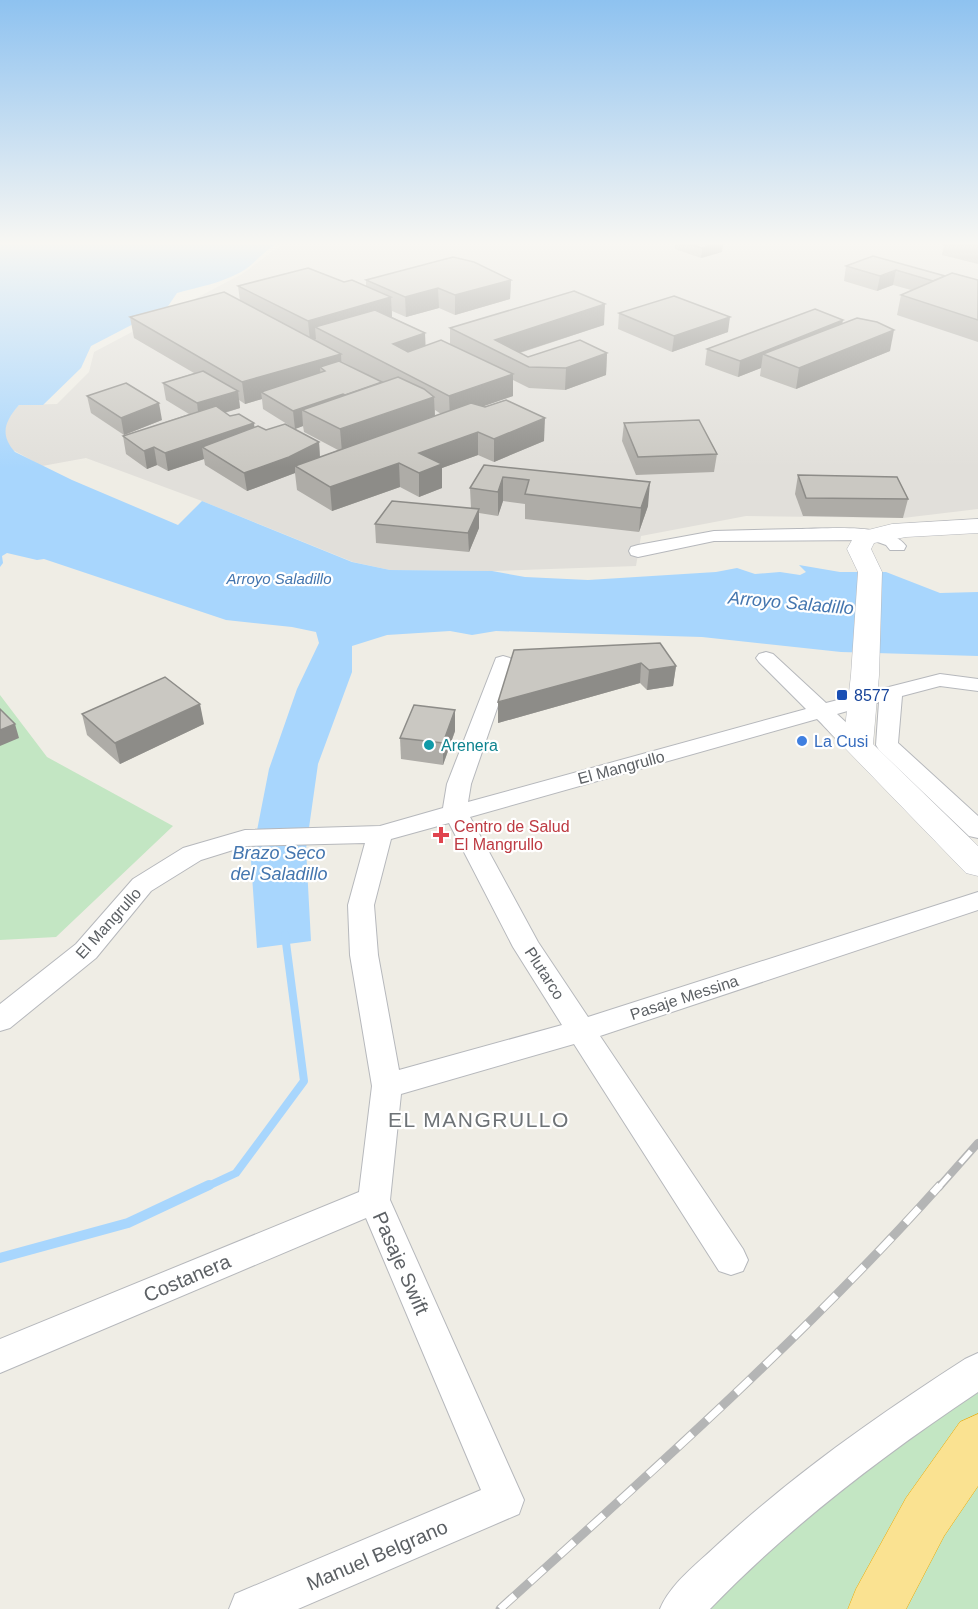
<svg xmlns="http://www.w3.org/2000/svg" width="978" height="1609" viewBox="0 0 978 1609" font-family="Arial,sans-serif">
	<rect width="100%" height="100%" fill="#efede5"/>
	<!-- industrial -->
	<polygon fill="#e1dfda" points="284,243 978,243 978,509 903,518 746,516 641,536 636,566 492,571 390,570 353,562 202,501 86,458 42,466 4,445 1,438 2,424 19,405 57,404 89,372 94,352 242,274"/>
	<!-- green -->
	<g fill="#c3e6c3">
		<polygon points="0,695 47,757 173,826 56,937 0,940"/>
		<polygon points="978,1371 978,1609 681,1609"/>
	</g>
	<!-- water -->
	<path fill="#a8d6fd" d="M 0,243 L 279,243 C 264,250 255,264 241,272 C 221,283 199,287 177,293 L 164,312 L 141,320 L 91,346 L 81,368 L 43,405 L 19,405 C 4,422 0,435 15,452 L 72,480 L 178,525 L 202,501 L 352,562 L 390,570 L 492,571 L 525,577 L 588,580 L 716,572 L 737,568 L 755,574 L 780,572 L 800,575 L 806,572 L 799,565 L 840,572 L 886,572 L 940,593 L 978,592 L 978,656 L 841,652 L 702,637 L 496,631 L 472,635 L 450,631 L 387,635 L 352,646 L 352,672 L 318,764 L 306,849 L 311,941 L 257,948 L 251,861 L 269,769 L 297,689 L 319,643 L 316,632 L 292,627 L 226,620 L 44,559 L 37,560 L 7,553 L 2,556 L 3,563 L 0,567 Z"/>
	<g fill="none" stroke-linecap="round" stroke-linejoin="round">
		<!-- stream-far1 -->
		<polyline stroke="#a8d6fd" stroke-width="8" points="206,1187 236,1173 304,1081 285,935"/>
		<!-- stream -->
		<polyline stroke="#a8d6fd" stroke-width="10" points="0,1258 128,1223 209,1185"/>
		<defs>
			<g id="minor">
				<path d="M 798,529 C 826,529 889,522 906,546 L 904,550 L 890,550 L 886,545 L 872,540 L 714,541 L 638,557 L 631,555 L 629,551 L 631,547 L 638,545 L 714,531 Z"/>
				<path d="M 766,652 L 773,654 L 826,703 L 940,674 L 978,679 L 978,691 L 940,686 L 902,696 L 898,743 L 978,816 L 978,838 L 969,836 L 879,750 L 876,745 L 879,702 L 837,714 L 866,741 L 869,746 L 866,751 C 846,756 831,732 817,719 L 470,817 L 538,942 L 588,1017 L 978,892 L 978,910 L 600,1036 L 743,1249 L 748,1260 L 743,1271 L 731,1275 L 719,1271 L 574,1044 L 401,1094 L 390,1200 L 524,1500 L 519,1514 L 298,1609 L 229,1609 L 235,1594 L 481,1490 L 366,1218 L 0,1373 L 0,1339 L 359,1192 L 372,1086 L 350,955 L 348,905 L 365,843 L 246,846 L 201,860 L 151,891 L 96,958 L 10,1028 L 0,1031 L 0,1004 L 76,944 L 133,879 L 183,848 L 245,830 L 380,826 L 443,808 L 447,784 L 496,658 L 503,656 L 510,658 L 513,662 L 471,784 L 468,802 L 806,709 L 759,662 L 756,658 L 759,654 ZM 449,823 L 513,947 L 562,1025 L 399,1070 L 378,955 L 374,905 L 391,839 Z"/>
				<path d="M 978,1353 L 978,1392 C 882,1456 790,1526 710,1609 L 660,1609 C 671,1583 697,1564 717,1545 C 794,1474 878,1415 965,1359 Z"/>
			</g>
			<polygon id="tertiary" points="978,519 978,533 906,537 874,543 871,549 882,572 879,675 873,744 978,846 978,876 966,873 843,746 851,675 858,572 847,549 856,533 892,524"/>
			<polygon id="motorway" points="978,1414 978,1486 944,1536 906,1609 848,1609 856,1589 906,1498 960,1422"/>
		</defs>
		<!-- minor casing -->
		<use href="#minor" stroke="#b6b8bc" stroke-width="2"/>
		<!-- tertiary casing -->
		<use href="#tertiary" stroke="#b6b8bc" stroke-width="1"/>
		<!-- motorway casing -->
		<use href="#motorway" stroke="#eeab06" stroke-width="1"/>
		<!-- minor -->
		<use href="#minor" fill="#fff" fill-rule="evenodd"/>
		<!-- tertiary -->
		<use href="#tertiary" fill="#fff" fill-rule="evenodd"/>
		<!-- motorway -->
		<use href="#motorway" fill="#fae291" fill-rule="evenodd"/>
		<defs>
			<polyline id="rail-far1" points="939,1187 978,1143"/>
			<path id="rail" d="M 500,1609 C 651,1472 804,1337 940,1185"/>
		</defs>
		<!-- rail-far1 casing -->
		<use href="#rail-far1" stroke="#b4b5b5" stroke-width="8"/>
		<!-- rail casing -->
		<use href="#rail" stroke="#b4b5b5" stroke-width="9"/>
		<!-- rail-far1 -->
		<use href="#rail-far1" stroke="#fff" stroke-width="5" stroke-dasharray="16" stroke-linecap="butt"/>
		<!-- rail -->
		<use href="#rail" stroke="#fff" stroke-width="7" stroke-dasharray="20" stroke-linecap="butt"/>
	</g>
	<!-- wall -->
	<g fill="#aeaca7" fill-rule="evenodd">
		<polygon points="675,243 723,243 722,252 701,258 675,249"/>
		<polygon points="944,243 978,243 978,264 942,255"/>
		<polygon points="873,256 945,276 978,280 978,342 897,315 901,295 911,290 893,285 877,291 844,281 846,266"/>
		<path d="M 366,280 L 511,280 L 510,299 L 455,315 L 439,308 L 406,317 L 392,311 L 392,317 L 425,333 L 425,346 L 450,345 L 450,328 L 604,325 L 520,353 L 528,357 L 607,353 L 606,375 L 565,390 L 529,388 L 513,380 L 513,396 L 483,406 L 544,441 L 494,462 L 478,455 L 442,468 L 442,488 L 419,497 L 400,487 L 332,511 L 297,490 L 295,473 L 247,491 L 205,465 L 204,459 L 168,471 L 157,465 L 147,469 L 126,454 L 123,436 L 189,414 L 166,400 L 163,383 L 194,373 L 134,338 L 130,317 L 240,301 L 238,286 L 344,282 L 366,286 ZM 341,361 L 380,381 L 341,362 ZM 262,399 L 263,409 L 295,429 L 303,426 L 304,432 L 338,450 L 320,457 L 319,442 L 254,428 L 230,416 L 225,413 L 240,408 L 239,400 L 245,404 ZM 435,410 L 441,414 L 435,416 Z"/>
		<polygon points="619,313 728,332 672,352 618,329"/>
		<polygon points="842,324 890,351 796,389 760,376 761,368 738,377 705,365 707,349"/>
		<polygon points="87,396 162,420 124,435 91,413"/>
		<polygon points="624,423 717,454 714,472 636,475 622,441"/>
		<polygon points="484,465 648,506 639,532 525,519 525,504 503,501 498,516 479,513 479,528 469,552 376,543 375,524 471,508 470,488"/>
		<polygon points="798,475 908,499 903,518 803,516 795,494"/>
		<polygon points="514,650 676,666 673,686 647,690 640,683 498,723"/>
		<polygon points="455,710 455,731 443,765 401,759 400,738"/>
		<polygon points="82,714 204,724 120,764 87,735"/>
	</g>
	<!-- shaded-wall -->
	<g fill="#8d8c88">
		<polygon points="720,243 723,243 722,252 701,258 702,248"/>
		<polygon points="896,270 893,285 877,291 880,276"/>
		<polygon points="511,280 510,299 455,315 455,295"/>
		<polygon points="438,288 439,308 406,317 405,297"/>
		<polygon points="391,297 392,317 315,327 316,339 310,341 308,321"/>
		<polygon points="605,304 604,325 509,356 495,340"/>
		<polygon points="730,317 728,332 672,352 674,336"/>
		<polygon points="843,320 840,336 763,354 761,368 738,377 740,361"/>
		<polygon points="894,330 890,351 796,389 799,368"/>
		<polygon points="425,333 426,354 394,365 393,344"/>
		<polygon points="607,353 606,375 565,390 566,368"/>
		<polygon points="341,354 342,375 325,371 320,367 321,381 261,392 262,399 245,404 242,382"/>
		<polygon points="513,374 513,396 450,418 449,396"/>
		<polygon points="238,391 240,408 199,420 197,403"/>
		<polygon points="343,394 344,411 302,410 303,426 295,429 293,411"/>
		<polygon points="434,397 435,420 342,452 340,429"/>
		<polygon points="159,403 162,420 124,435 121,418"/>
		<polygon points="545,418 544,441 494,462 494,439"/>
		<polygon points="254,423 256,441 202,447 204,459 168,471 165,453"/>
		<polygon points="478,432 478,455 442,468 442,488 419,497 419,453"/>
		<polygon points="319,442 320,460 295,466 295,473 247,491 244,473"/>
		<polygon points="154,447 157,465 147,469 144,451"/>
		<polygon points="399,463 400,487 332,511 330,487"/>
		<polygon points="503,477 503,501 498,516 498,492"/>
		<polygon points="650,482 648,506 639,532 641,508"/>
		<polygon points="479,509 479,528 469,552 468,533"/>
		<polygon points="641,663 640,683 498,723 498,702"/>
		<polygon points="676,666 673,686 647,690 649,670"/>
		<polygon points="200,704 204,724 120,764 115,743"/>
		<polygon points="455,710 455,731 443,765 443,743"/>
		<polygon points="15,724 19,738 0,746 0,730"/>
	</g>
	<!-- building -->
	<g fill="#cac8c2" stroke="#8d8c88" stroke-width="1.5">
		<polygon points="687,243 720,243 702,248"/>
		<polygon points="873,256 945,276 933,281 896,270 880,276 846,266"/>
		<polygon points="453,257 474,262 511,280 455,295 438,288 405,297 366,280"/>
		<polygon points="308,268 344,282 352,280 391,297 308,321 238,286"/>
		<polygon points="952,273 978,280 978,320 901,295"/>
		<polygon points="574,291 605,304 495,340 528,357 580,340 607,353 566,368 529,367 450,328"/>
		<polygon points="224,292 341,354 242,382 130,317"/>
		<polygon points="674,296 730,317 674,336 619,313"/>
		<polygon points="815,309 843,320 740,361 707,349"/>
		<polygon points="375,310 425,333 393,344 408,352 441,340 513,374 449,396 315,327"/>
		<polygon points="857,318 877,322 894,330 799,368 763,354"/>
		<polygon points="339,361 382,382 345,395 343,394 293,411 261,392 325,371 320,367"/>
		<polygon points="203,371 238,391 197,403 163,383"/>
		<polygon points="398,377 424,389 434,397 340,429 302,410"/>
		<polygon points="126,383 159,403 121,418 87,396"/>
		<polygon points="506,400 545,418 494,439 478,432 419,453 442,464 419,473 399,463 330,487 295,466 471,403 485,407"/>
		<polygon points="216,406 230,416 239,414 254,423 165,453 154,447 144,451 123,436"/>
		<polygon points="699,420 717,454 638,457 624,423"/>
		<polygon points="285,424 319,442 289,457 244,473 202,447 258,426 266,430"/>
		<polygon points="484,465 650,482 641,508 525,494 529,480 503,477 498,492 470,488"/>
		<polygon points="798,475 897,477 908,499 806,498"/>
		<polygon points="392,501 479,509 468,533 375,524"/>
		<polygon points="660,643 676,666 649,670 641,663 498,702 514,650"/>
		<polygon points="165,677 200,704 115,743 82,714"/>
		<polygon points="414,705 455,710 443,743 400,738"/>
		<polygon points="0,709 15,724 0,730"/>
	</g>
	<!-- sky -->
	<linearGradient id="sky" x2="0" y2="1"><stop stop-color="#8ec2f0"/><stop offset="0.52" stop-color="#f8f7f3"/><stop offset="1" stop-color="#f8f7f3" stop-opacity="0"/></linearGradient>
	<rect width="978" height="468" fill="url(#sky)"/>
	<!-- markers -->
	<rect fill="#1a4fb4" stroke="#fff" stroke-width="2" x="836" y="689" width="12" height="12" rx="3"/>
	<circle fill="#3f7fe0" stroke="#fff" stroke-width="2" cx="802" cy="741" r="6"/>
	<circle fill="#0f9aa8" stroke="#fff" stroke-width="2" cx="429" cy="745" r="6"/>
	<path fill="#e0444e" stroke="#fff" stroke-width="2" d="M438 826h6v6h6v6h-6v6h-6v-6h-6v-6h6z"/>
	<g text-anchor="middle" stroke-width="4.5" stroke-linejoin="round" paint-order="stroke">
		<!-- far-water labels -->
		<g font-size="15" font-style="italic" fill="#4476af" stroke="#fff">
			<text x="279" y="584">Arroyo Saladillo</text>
		</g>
		<!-- transit labels -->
		<g font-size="16" fill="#164399" stroke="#fff" text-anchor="start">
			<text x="854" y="701">8577</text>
		</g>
		<!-- shop labels -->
		<g font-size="16" fill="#366cbe" stroke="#fff" text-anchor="start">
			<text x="814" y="747">La Cusi</text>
		</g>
		<!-- culture labels -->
		<g font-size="16" fill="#0d838f" stroke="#fff" text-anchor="start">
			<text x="441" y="751">Arenera</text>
		</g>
		<!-- street labels -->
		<g font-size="16" fill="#5d6165" stroke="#fff">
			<text transform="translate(621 767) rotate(-15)" y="6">El Mangrullo</text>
			<text transform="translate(108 923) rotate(-48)" y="6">El Mangrullo</text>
			<text transform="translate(545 973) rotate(57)" y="6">Plutarco</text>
			<text transform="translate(684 997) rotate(-18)" y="6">Pasaje Messina</text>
		</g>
		<!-- health labels -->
		<g font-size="16" fill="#be3a42" stroke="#fff" text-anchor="start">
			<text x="454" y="832">Centro de Salud<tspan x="454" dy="18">El Mangrullo</tspan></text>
		</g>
		<!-- water labels -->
		<g font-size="18" font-style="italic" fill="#4476af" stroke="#fff">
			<text transform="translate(791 603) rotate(5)" y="6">Arroyo Saladillo</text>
			<text x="279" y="859">Brazo Seco<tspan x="279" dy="21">del Saladillo</tspan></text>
		</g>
		<!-- near-street labels -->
		<g font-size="20" fill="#5d6165" stroke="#fff">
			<text transform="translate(401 1263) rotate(66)" y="7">Pasaje Swift</text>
			<text transform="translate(187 1278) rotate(-23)" y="7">Costanera</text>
			<text transform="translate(377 1555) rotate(-23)" y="7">Manuel Belgrano</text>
		</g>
		<!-- near-neighbourhood labels -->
		<g font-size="21" letter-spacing="1.5" fill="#6e7377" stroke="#fff">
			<text x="479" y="1127">EL MANGRULLO</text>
		</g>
	</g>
</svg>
